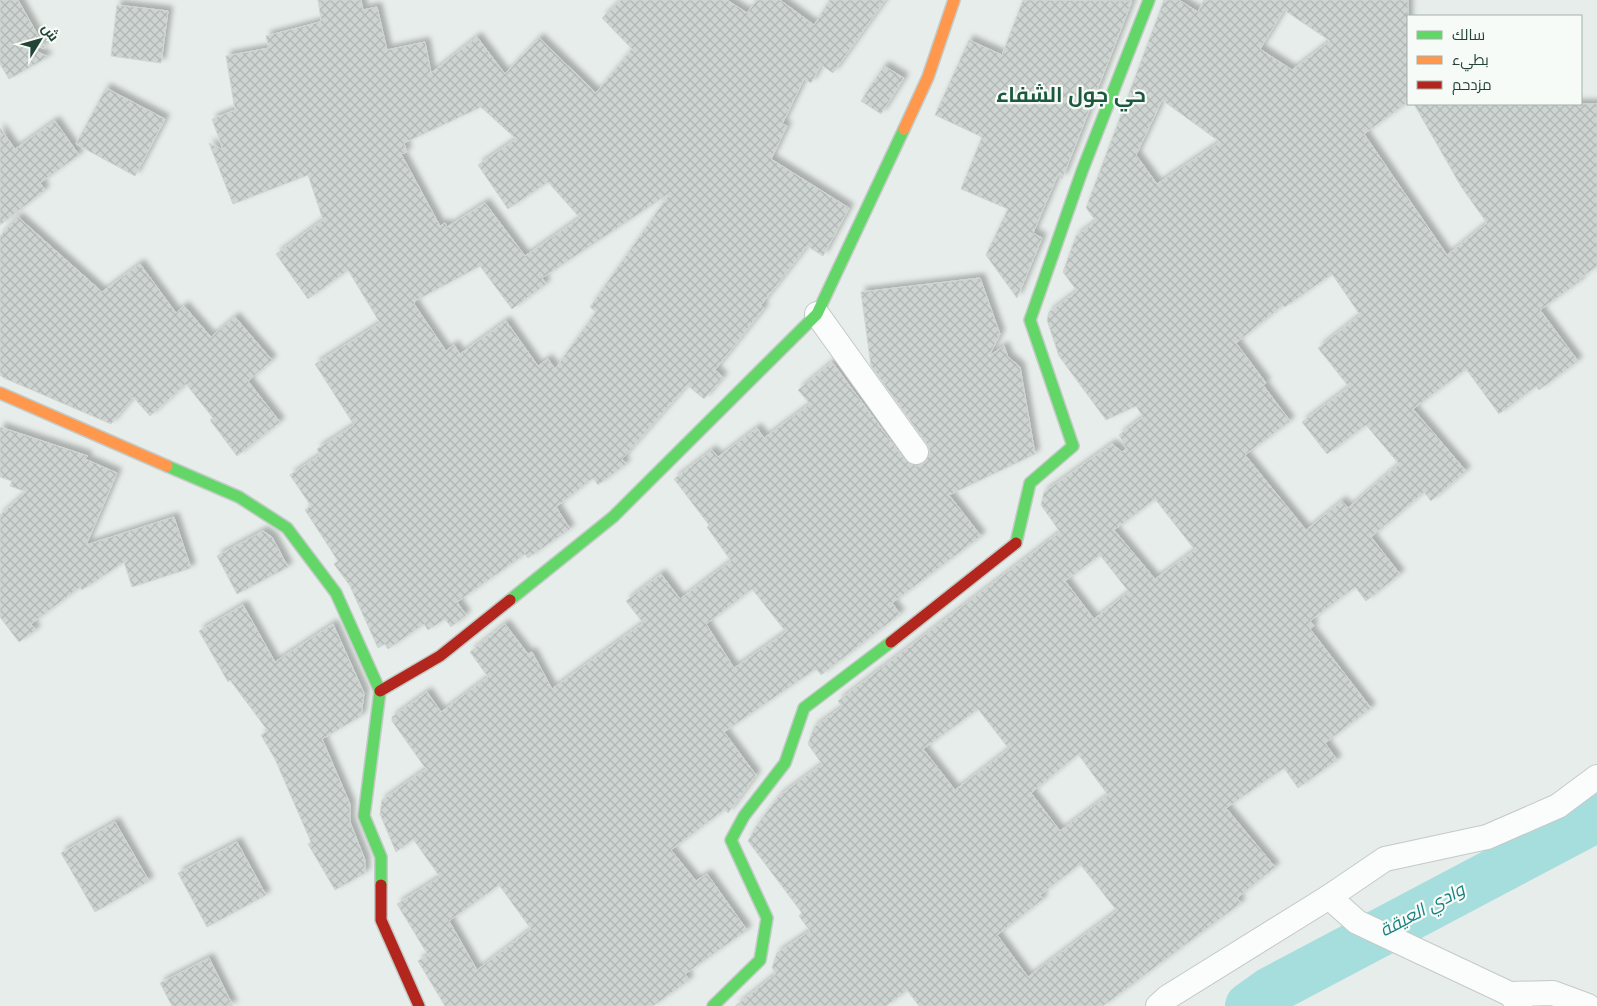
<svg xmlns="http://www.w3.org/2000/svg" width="1597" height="1006" viewBox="0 0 1597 1006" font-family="Quicksand,Cairo,sans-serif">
	<defs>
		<pattern id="building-cross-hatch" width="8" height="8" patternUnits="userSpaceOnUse" patternTransform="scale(1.25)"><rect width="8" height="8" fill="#ced4d1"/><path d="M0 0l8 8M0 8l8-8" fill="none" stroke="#b1b7b4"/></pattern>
		<filter id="shadow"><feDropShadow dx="4.5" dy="-4.5" stdDeviation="2.5" flood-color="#0004"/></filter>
	</defs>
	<rect width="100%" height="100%" fill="#e7edea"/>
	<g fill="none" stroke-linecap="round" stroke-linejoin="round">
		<!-- river -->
		<polyline stroke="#a6dedd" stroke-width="48" points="1249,1006 1270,991 1597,818"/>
	</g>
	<!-- building -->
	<g fill="url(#building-cross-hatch)" stroke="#d0d6d3" fill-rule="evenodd" filter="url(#shadow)">
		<polygon points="0,0 18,0 45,48 27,46 48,57 9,79 0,64"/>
		<path d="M 318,0 L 361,0 L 363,10 L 377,7 L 387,50 L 425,42 L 431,73 L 477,37 L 505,74 L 539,38 L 596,93 L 632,49 L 602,18 L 621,0 L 727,0 L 747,13 L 757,0 L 780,0 L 814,25 L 830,0 L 885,0 L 833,73 L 821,65 L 811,83 L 804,79 L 782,124 L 787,126 L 771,159 L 849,208 L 823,256 L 807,246 L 761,305 L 764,308 L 715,370 L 723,377 L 704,399 L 687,385 L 622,459 L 626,464 L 598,485 L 593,478 L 556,507 L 570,529 L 528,558 L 525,554 L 457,602 L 466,615 L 451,627 L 445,619 L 428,630 L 424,624 L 388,649 L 385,644 L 378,648 L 350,586 L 334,564 L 338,561 L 305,510 L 311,506 L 290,475 L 320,455 L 317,449 L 354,425 L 315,364 L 380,323 L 348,270 L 308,299 L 276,254 L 323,220 L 308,175 L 233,204 L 209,143 L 223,150 L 212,119 L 235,110 L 226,56 L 269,48 L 266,36 L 320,22 L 321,19 ZM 481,107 L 516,139 L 478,165 L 508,209 L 548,182 L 580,218 L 525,256 L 485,203 L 447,227 L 445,223 L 440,226 L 401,154 L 407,152 L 404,143 ZM 671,192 L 590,307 L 596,312 L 555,369 L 548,359 L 538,366 L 506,321 L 460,354 L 454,345 L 446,351 L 414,304 L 415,301 L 480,266 L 512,309 L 546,284 L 542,278 Z"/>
		<polygon points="1023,0 1132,1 1062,179 1058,174 1033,233 1042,238 1017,298 986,255 1008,209 961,189 982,137 935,115 969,40 1002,55"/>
		<path d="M 1164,0 L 1179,0 L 1198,12 L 1204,0 L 1408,0 L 1408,102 L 1364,134 L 1447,255 L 1487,223 L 1462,188 L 1414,104 L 1597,104 L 1597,266 L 1579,279 L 1580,281 L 1540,310 L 1578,361 L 1539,390 L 1536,386 L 1499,414 L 1466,369 L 1413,409 L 1466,471 L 1431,501 L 1424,492 L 1371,537 L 1400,574 L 1366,601 L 1355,587 L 1310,621 L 1314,626 L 1310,629 L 1371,708 L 1325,743 L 1337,760 L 1298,788 L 1284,768 L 1226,808 L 1275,867 L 1237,898 L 1241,903 L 1103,1006 L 919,1006 L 907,990 L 886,1006 L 735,1006 L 776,974 L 772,968 L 777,953 L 810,931 L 799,916 L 802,913 L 748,841 L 757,825 L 779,796 L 822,764 L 808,744 L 814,727 L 842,707 L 838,701 L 1060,532 L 1041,505 L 1044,492 L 1112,444 L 1122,452 L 1126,448 L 1119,435 L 1143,417 L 1136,406 L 1106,420 L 1059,356 L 1047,320 L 1049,312 L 1077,291 L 1063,272 L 1076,236 L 1096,221 L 1086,208 ZM 1284,10 L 1330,41 L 1292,70 L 1260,49 ZM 1162,100 L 1220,142 L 1157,184 L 1136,155 ZM 1332,274 L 1360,315 L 1318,348 L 1349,387 L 1302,422 L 1327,454 L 1366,425 L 1399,464 L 1348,508 L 1342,501 L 1306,530 L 1245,455 L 1290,421 L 1263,385 L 1266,383 L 1236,343 L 1283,305 L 1285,307 ZM 1155,499 L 1195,550 L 1155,579 L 1114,530 ZM 1100,555 L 1129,592 L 1094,619 L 1065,581 ZM 978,709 L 1009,749 L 955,790 L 923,749 ZM 1078,754 L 1108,795 L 1060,831 L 1031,793 ZM 1080,864 L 1117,911 L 1028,977 L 997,935 L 1043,899 L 1040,895 Z"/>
		<polygon points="117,5 168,11 161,63 111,56"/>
		<polygon points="884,66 904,78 881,114 861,101"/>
		<polygon points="106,88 165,119 135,176 76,144"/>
		<polygon points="55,121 79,155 40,183 45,190 0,225 0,128 15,149"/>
		<polygon points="18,217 102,292 140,264 176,313 184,306 211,337 235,317 272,360 248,381 280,422 237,456 210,420 213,418 186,384 150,416 133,397 111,424 4,378 0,375 0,236"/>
		<path d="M 980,278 L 1000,334 L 989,356 L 1004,346 L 1008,357 L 1020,367 L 1035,454 L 949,495 L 981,536 L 892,603 L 900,614 L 821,675 L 817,670 L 814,670 L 724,732 L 756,775 L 728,813 L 725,809 L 671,850 L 696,881 L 707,874 L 747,930 L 685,974 L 689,980 L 653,1006 L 445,1006 L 418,961 L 428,955 L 397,904 L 440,877 L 413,839 L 396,852 L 380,814 L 382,800 L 426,769 L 392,721 L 392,717 L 427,692 L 441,712 L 488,677 L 470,652 L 505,624 L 528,654 L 532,652 L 552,689 L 643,623 L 626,601 L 661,574 L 680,599 L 731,561 L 707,527 L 709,525 L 674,479 L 712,450 L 718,457 L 757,428 L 764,438 L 810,404 L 798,390 L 832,362 L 905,460 L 917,466 L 924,463 L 930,451 L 927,444 L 871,366 L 861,292 ZM 752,589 L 786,632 L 734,668 L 706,624 ZM 499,885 L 531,929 L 477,970 L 449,921 Z"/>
		<polygon points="0,427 88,456 85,459 117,473 86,545 174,517 191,568 132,587 124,562 82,590 80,587 31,624 36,630 19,642 0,617 0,515 26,492 10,486 12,481 0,477"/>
		<polygon points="263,531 272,537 288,567 237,594 217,556"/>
		<polygon points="243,605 275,662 333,624 364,693 361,716 322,739 350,804 350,822 365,860 365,873 335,890 308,844 311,842 275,759 261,735 268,731 230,680 228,682 199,631"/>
		<polygon points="115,822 149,881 95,912 61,853"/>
		<polygon points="237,842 266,895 207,927 178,873"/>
		<polygon points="209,958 233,1006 172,1006 160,983"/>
	</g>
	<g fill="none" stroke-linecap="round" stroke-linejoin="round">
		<defs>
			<g id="street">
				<polyline points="817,314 916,452"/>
				<polyline points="1329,897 1357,922 1510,994 1520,1006"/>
				<polyline points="1510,994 1553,993 1588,1006"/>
				<polyline points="1158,1006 1168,997 1329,897 1385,859 1487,837 1558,806 1597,777"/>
			</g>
			<g id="fast">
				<polyline points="167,466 239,497 287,528 336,593 380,691 364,816 381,857 381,885"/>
				<polyline points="1016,543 1030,483 1073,446 1030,320 1082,171 1149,0"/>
				<polyline points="510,600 613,517 817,314 904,129"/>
				<polyline points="713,1006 760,960 767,918 731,840 744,816 785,763 804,708 891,642"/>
			</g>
			<g id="slow">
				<polyline points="904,129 928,77 954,0"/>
				<polyline points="0,393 167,466"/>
			</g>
			<g id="jam">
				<polyline points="891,642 1016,543"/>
				<polyline points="380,691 440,656 510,600"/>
				<polyline points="381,885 381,920 419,1006"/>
			</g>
		</defs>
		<!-- street casing -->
		<use href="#street" stroke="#c4cac7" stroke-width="26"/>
		<!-- fast casing -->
		<use href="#fast" stroke="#c3cbc7" stroke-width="14"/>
		<!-- slow casing -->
		<use href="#slow" stroke="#c3cbc7" stroke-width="14"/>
		<!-- jam casing -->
		<use href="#jam" stroke="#c3cbc7" stroke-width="14"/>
		<!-- street -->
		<use href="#street" stroke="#fbfcfc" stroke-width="24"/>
		<!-- fast -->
		<use href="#fast" stroke="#63d668" stroke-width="11"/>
		<!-- slow -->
		<use href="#slow" stroke="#ff974d" stroke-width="11"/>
		<!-- jam -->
		<use href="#jam" stroke="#b3261e" stroke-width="11"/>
	</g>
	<g text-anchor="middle" stroke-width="4.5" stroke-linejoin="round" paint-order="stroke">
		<!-- water labels -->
		<g font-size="18" font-style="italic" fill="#167f7f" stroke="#f7fbf8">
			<text transform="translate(1422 910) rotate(-28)" y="6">وادي العيقة</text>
		</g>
		<!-- district labels -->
		<g font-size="21" font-weight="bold" fill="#1c583f" stroke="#f7fbf8">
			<text x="1071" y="102">حي جول الشفاء</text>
		</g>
	</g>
	<!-- legend -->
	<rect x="1407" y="15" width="175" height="90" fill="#f7fbf8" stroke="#a2b1aa"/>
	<rect x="1417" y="31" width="25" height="8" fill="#63d668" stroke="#a2b1aa"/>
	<text x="1452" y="40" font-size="15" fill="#224335">سالك</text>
	<rect x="1417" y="56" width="25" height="8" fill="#ff974d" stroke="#a2b1aa"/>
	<text x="1452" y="65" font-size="15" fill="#224335">بطيء</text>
	<rect x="1417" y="81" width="25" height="8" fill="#b3261e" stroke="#a2b1aa"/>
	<text x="1452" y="90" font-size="15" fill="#224335">مزدحم</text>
	<!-- north arrow -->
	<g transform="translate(40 40) rotate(53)" stroke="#f7fbf8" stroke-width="4" paint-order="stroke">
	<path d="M0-4L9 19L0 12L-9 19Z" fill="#224335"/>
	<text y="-8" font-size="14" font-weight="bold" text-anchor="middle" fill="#224335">ش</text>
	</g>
</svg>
